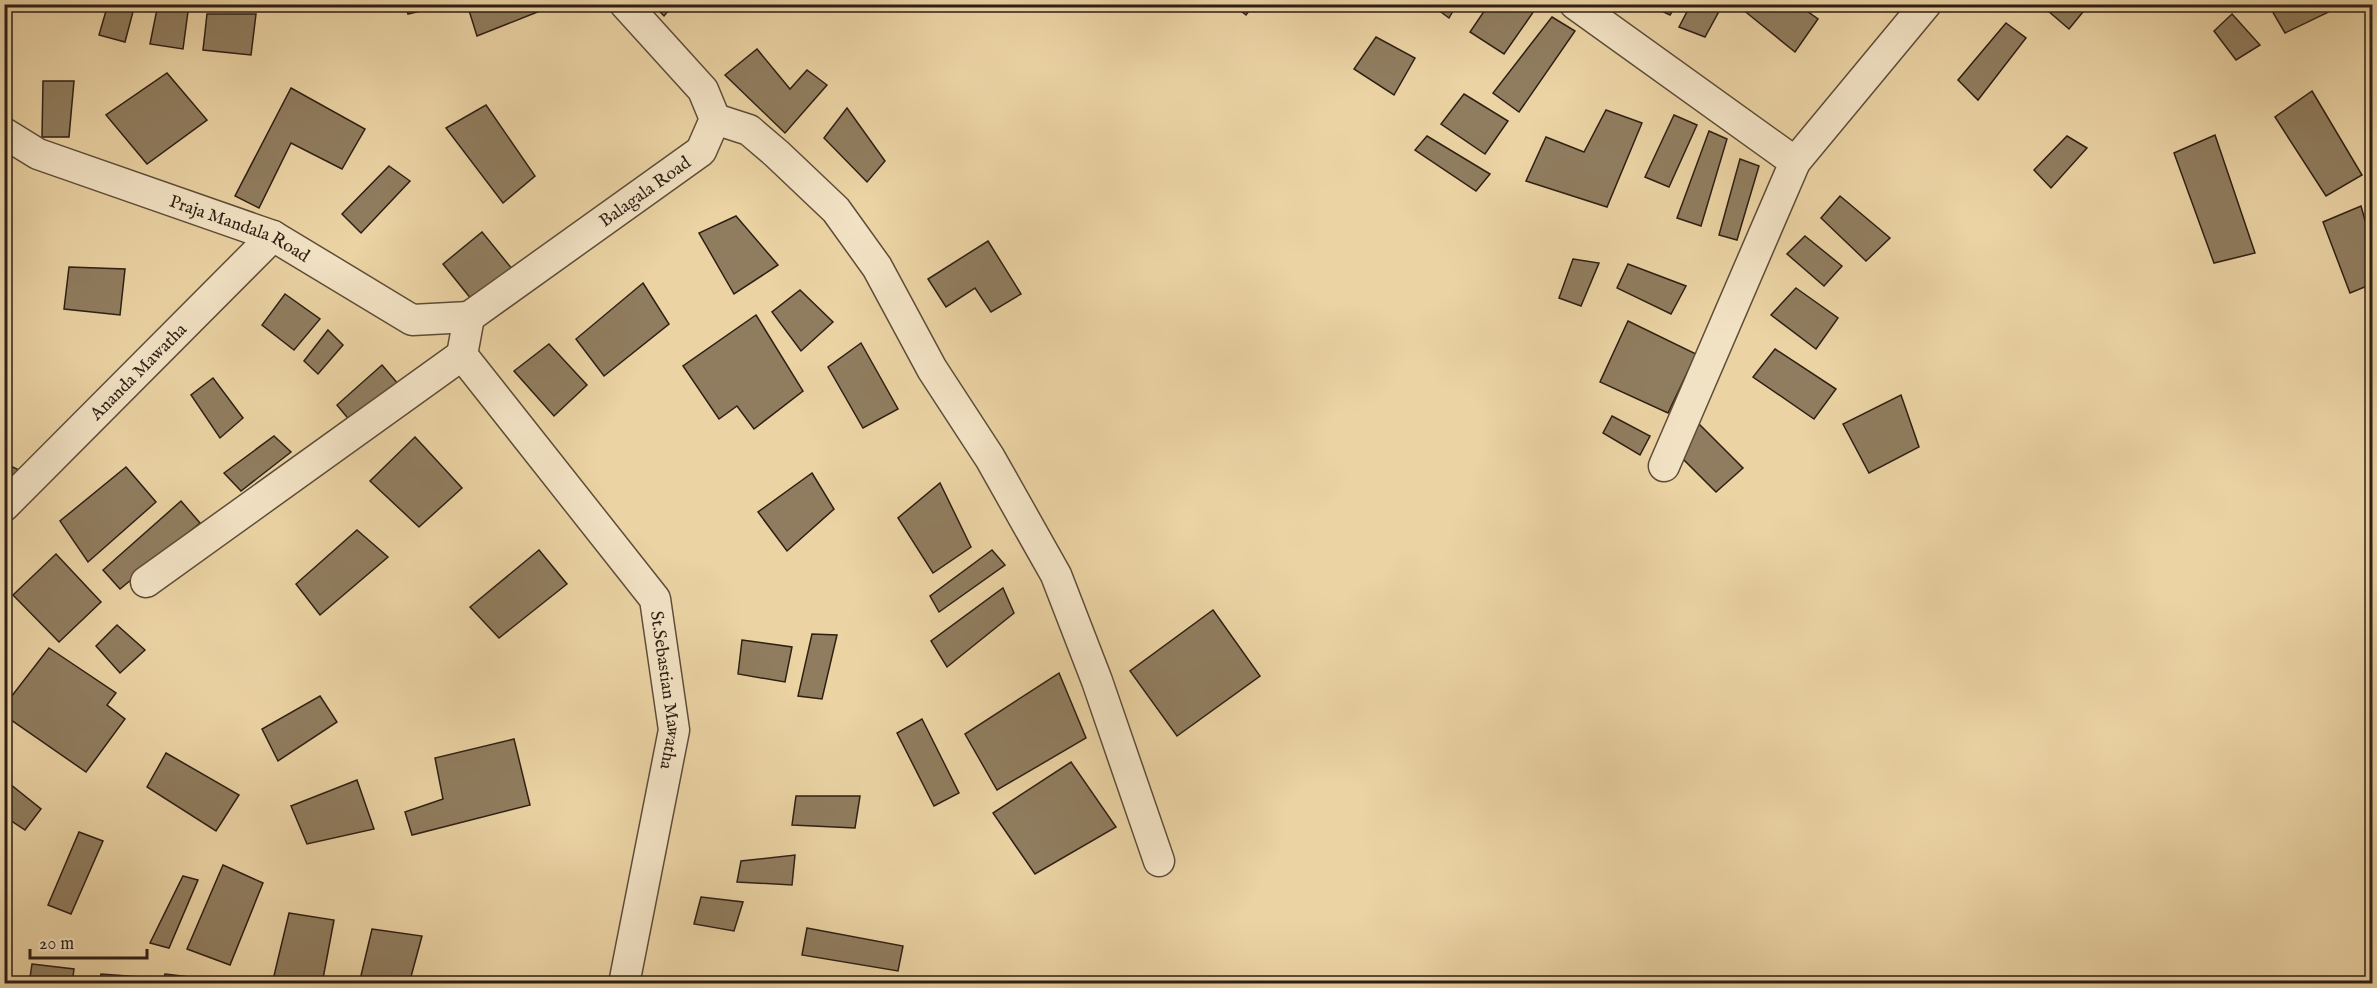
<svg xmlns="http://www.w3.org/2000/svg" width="2377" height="988" viewBox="0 0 2377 988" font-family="'IM FELL English',serif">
	<rect width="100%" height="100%" fill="#ebd3a4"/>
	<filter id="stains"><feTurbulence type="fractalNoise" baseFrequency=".00333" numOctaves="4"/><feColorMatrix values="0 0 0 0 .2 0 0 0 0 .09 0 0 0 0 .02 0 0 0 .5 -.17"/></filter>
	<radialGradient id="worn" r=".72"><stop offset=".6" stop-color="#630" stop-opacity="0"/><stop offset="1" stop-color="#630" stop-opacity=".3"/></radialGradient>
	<!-- building -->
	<g fill="#907d5f" stroke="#2e1f14" stroke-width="1.5">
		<polygon points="108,4 135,4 125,42 99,35"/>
		<polygon points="158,4 189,4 183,49 150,44"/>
		<polygon points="405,4 436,4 437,7 408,14"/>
		<polygon points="467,4 543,4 545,9 477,36"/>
		<polygon points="652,4 674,4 664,16"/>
		<polygon points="1232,4 1254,4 1246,15"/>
		<polygon points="1430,4 1457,4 1449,18"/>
		<polygon points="1489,4 1525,4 1534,11 1504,54 1470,32"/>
		<polygon points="1647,4 1677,4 1670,15"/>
		<polygon points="1691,4 1723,4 1705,37 1679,27"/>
		<polygon points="1746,4 1797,4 1818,19 1795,52 1742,9"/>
		<polygon points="2040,4 2084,4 2087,7 2069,29"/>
		<polygon points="2268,4 2337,4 2339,7 2285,33"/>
		<polygon points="207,14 256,14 251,55 203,50"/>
		<polygon points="2232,14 2260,45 2236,60 2214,31"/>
		<polygon points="1552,17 1575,31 1519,112 1493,93"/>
		<polygon points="2006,23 2026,38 1978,100 1958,80"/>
		<polygon points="1376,37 1415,58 1394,95 1354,69"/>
		<polygon points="757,49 790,89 807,70 827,85 785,133 725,75"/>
		<polygon points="167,73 207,120 147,164 106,115"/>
		<polygon points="43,81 74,81 69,137 42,137"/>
		<polygon points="291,88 365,129 342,169 291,143 259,208 235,196"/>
		<polygon points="2312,91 2362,175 2326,196 2275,117"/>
		<polygon points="1464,94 1508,121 1485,154 1441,124"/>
		<polygon points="486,105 535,176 503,203 446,128"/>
		<polygon points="847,108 885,161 867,182 824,138"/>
		<polygon points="1606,110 1642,123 1607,207 1526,181 1546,137 1584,152"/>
		<polygon points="1674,115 1697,125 1669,187 1645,177"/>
		<polygon points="1709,131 1727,139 1701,226 1677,218"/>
		<polygon points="2215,135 2255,253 2214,263 2174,153"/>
		<polygon points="1427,136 1490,174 1476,191 1415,150"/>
		<polygon points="2067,136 2087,148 2051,188 2034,170"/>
		<polygon points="1740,159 1759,166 1737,240 1719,235"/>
		<polygon points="389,166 410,181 361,233 342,214"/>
		<polygon points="1840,196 1890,238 1866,261 1821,218"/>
		<polygon points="2361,206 2372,245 2372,284 2350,293 2323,222"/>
		<polygon points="736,216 778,265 734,294 699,233"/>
		<polygon points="482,232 513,270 472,300 443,264"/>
		<polygon points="1805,236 1842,266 1824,286 1787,254"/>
		<polygon points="988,241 1021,294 991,312 975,288 946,307 928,279"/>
		<polygon points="1573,259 1599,263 1581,306 1559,298"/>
		<polygon points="1628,264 1686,286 1671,314 1617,288"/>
		<polygon points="69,267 125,269 120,315 64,309"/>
		<polygon points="643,283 669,324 604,376 576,339"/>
		<polygon points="1796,288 1838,318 1816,349 1771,315"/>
		<polygon points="800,290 833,322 801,351 772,312"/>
		<polygon points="285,294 320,319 294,350 262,325"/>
		<polygon points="756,315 803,391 754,429 737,406 719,419 683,366"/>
		<polygon points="1628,321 1696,354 1668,413 1600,382"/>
		<polygon points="328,330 343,345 318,374 304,361"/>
		<polygon points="861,343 898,409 863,428 828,367"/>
		<polygon points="549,344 587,385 554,416 514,371"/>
		<polygon points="1775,349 1836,389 1814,419 1753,377"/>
		<polygon points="382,365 400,386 351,422 337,405"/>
		<polygon points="213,378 243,418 220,438 191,395"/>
		<polygon points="1901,395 1919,447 1869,473 1843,424"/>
		<polygon points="1612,416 1650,436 1640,455 1603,433"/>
		<polygon points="1695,420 1743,468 1716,492 1681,457"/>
		<polygon points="274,436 291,452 241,491 224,473"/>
		<polygon points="415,437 462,488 419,527 370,481"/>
		<polygon points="4,463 19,470 4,488"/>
		<polygon points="126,467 156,502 88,562 60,521"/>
		<polygon points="812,473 834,509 787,551 758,512"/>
		<polygon points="940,483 971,547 933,573 898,518"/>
		<polygon points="181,501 200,523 120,589 103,570"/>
		<polygon points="357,530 388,557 320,615 296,584"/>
		<polygon points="539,550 567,584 499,638 470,607"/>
		<polygon points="992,550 1005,565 939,612 930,596"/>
		<polygon points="56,554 101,602 59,642 13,595"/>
		<polygon points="1003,588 1014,613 947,667 931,641"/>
		<polygon points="1213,610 1260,676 1177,736 1130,671"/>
		<polygon points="117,625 145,650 120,673 96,646"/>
		<polygon points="812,634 837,635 822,699 798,696"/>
		<polygon points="742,640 792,647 785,682 738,674"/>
		<polygon points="49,648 116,693 107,705 125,719 86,772 4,715 4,706"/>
		<polygon points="1059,673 1086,738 997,790 965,734"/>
		<polygon points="320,696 337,722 278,761 262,729"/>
		<polygon points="922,719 959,793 934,806 897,733"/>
		<polygon points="514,739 530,805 412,835 405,812 443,799 435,758"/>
		<polygon points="166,753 239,795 216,831 147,787"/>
		<polygon points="1071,762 1116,827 1035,874 993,813"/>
		<polygon points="5,780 41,809 25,830 4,816"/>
		<polygon points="357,780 374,829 307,844 291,806"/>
		<polygon points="796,796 860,796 855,828 792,825"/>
		<polygon points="79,832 103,841 71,914 48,905"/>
		<polygon points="795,855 792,885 737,882 741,861"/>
		<polygon points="223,865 263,883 230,965 187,949"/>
		<polygon points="183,876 198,880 169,948 150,943"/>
		<polygon points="701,897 743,902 734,931 694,924"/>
		<polygon points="289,913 334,920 322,984 288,984 273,980"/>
		<polygon points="807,928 903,946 898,971 802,955"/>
		<polygon points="372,929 422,936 409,984 359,984"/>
		<polygon points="32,964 74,969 72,984 29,984"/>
		<polygon points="101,974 140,977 139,984 99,984"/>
		<polygon points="165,974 198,978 196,984 162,984"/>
	</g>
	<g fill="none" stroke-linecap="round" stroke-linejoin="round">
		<defs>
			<g id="minor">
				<polyline points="1575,4 1795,162 1926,4"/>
				<polyline points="715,119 749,130 777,154 836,210 877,267 932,369 990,458 1056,575 1097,681 1159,861"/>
				<path id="s1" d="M 4,133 L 38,154 L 273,236 L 412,320 L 469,317"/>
				<path id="s2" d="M 469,317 L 462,355 L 655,599 L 674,730 L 624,984"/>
				<path id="s3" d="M 469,317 L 701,151 L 715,119 L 703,90 L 625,4"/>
				<polyline points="1664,466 1795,162"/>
				<path id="s4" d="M 4,506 L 273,236"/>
				<polyline points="146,582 462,355"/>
			</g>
		</defs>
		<!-- minor casing -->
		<use href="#minor" stroke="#5d4c38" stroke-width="33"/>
		<!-- minor -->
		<use href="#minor" stroke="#f2e2c4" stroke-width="30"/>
	</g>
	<g text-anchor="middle" stroke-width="4.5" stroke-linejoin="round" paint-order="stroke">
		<!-- street labels -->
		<g font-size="18" fill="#2e1f14" stroke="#f2e2c4">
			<text dy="6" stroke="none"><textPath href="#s3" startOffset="216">Balagala Road</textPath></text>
			<text dy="6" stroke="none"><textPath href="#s1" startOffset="255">Praja Mandala Road</textPath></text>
			<text dy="6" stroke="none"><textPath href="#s4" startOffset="190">Ananda Mawatha</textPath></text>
			<text dy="6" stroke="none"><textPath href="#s2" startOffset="442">St.Sebastian Mawatha</textPath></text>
		</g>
	</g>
	<!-- margin -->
	<rect width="2377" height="988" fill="none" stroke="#ebd3a4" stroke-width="24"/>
	<rect x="6" y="6" width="2365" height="976" fill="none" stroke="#2e1f14" stroke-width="3"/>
	<rect x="12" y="12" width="2353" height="964" fill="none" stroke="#2e1f14" stroke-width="1.5"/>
	<!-- scale -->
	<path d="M30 949v9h117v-9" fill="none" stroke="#2e1f14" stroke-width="3"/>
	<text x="39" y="949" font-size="18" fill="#2e1f14" stroke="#f2e2c4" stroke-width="4.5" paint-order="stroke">20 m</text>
	<rect width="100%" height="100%" filter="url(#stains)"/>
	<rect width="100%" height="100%" fill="url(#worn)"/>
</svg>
